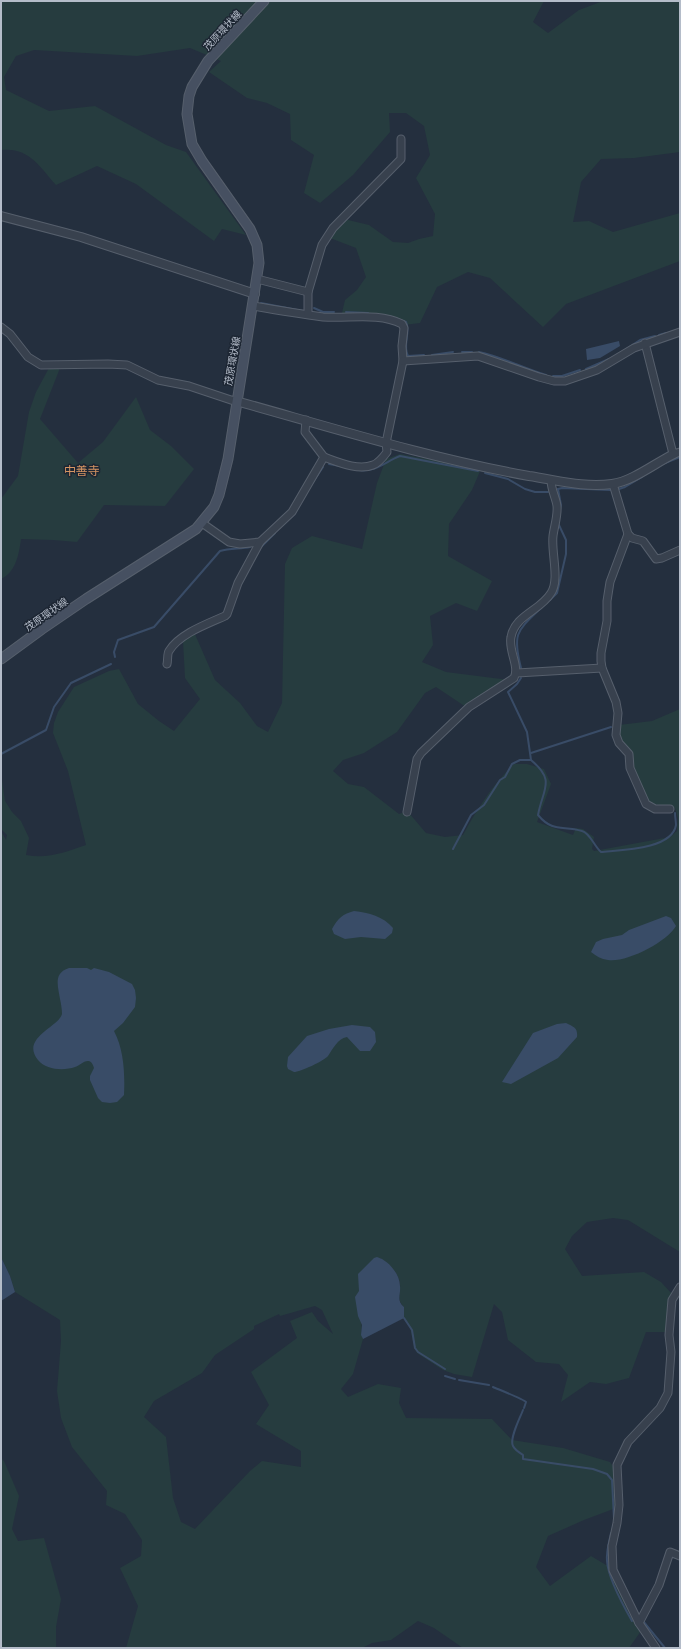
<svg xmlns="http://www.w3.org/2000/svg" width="681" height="1649" viewBox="0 0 681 1649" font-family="Overpass,'Noto Sans JP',sans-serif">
	<rect width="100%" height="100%" fill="#242f3e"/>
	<!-- green -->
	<g fill="#263c3f" fill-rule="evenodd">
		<path d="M 1,1 L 544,1 L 533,22 L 548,33 L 579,10 L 603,1 L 680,1 L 680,152 L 634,158 L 601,159 L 581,182 L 573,222 L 589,221 L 613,232 L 680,213 L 680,261 L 566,304 L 543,327 L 490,278 L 468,272 L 437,287 L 420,323 L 404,325 L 342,313 L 345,300 L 357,290 L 366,277 L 356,248 L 330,238 L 344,219 L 369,225 L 393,242 L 408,243 L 419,239 L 433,236 L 435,214 L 416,178 L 430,155 L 424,126 L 406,113 L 389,113 L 390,132 L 353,175 L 320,203 L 304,193 L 314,155 L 291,140 L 290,114 L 267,103 L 247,98 L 209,72 L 221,61 L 190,48 L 137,56 L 34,50 L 16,56 L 4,77 L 6,90 L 49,111 L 95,106 L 166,145 L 186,152 L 246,235 L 222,229 L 214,241 L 136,184 L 97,166 L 56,185 C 39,166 29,147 1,150 Z"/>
		<path d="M 49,368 L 60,368 L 40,419 L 78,463 L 103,442 L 136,397 L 150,430 L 171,446 L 194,469 L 165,506 L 104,505 L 77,542 L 53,540 L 21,539 C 19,554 16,572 1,579 L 1,499 L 18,476 L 29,412 L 36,392 Z"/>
		<path d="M 400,454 L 481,469 L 472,490 L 449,524 L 448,556 L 492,581 L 477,611 L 456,603 L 430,616 L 433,645 L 422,662 L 446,672 L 509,680 L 466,707 L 436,687 L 425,693 L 397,732 L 364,753 L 343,760 L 333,771 L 348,784 L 364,787 L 399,814 L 405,812 L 409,813 L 426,833 L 445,837 L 463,835 C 477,809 493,784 514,764 L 527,764 L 544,769 L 551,784 L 537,822 L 573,835 L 576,828 L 583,829 L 594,837 L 592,849 L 594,851 L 670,837 L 677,831 L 678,818 L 675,808 C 666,805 656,805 647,803 L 619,741 L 619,725 L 652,721 L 680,709 L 680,1252 L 628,1220 L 613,1218 L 587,1222 L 572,1236 L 565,1249 L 582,1276 L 644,1272 L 661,1282 L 672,1294 L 666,1332 L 646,1332 L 629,1378 L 606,1384 L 590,1382 L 561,1402 L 568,1375 L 559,1364 L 536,1362 L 508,1340 L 502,1312 L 494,1304 L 472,1377 L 454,1374 L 443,1370 L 417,1353 L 414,1347 L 410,1327 L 404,1318 L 404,1307 C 394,1298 404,1288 398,1277 C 395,1269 387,1263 380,1258 L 361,1322 C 363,1328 360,1333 363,1339 L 353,1374 L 341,1389 L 348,1397 L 378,1384 L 401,1388 L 399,1403 L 406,1418 L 492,1419 L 512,1440 L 563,1448 L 610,1462 L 614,1468 L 616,1508 L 584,1520 L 548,1536 L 536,1567 L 550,1586 L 591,1556 L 606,1565 L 609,1564 L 630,1615 L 641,1631 L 629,1648 L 463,1648 L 434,1628 L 418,1621 L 391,1640 L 372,1643 L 362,1648 L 126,1648 L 138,1606 L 120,1568 L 141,1556 L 142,1540 L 125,1514 L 106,1505 L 107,1491 L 72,1447 L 61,1418 L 57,1391 L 61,1341 L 60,1320 L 15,1292 L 10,1276 L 1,1257 L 1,831 L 6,840 L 7,835 L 1,829 L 1,773 L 5,801 L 12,812 L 21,821 L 29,838 L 26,855 C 48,859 66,852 86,845 L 68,771 L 53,733 L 54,723 L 58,712 L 74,687 L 109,671 L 119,669 L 138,704 L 159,721 L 174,731 L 200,699 L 185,678 L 183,641 L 194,632 L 215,680 L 240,703 L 257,726 L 268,732 L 282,703 L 285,564 L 292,548 L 312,536 L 362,549 L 377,483 L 386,459 ZM 315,1306 L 322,1310 L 333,1334 L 318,1321 L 312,1312 L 290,1321 L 297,1338 L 251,1372 L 269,1405 L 256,1424 L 301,1451 L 301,1467 L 262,1461 L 250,1471 L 195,1529 L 181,1522 L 173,1498 L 166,1437 L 144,1417 L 154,1401 L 202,1373 L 215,1355 L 254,1329 L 254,1326 L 279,1314 L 280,1316 Z"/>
		<polygon points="1,1458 4,1461 19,1496 12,1529 18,1541 44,1538 61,1599 56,1627 56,1648 1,1648"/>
	</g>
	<!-- water -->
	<g fill="#394c67">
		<polygon points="619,341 620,346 600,358 587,360 586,349"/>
		<path d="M 354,911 C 369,913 383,916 393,928 L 392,933 L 385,939 L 361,937 L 345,939 L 334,934 L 332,929 C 338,918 343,914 354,911 Z"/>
		<path d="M 666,916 L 671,918 L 676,926 C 667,942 626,963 608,960 C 601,959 596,956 591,952 L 596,942 L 603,939 L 622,935 L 629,930 Z"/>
		<path d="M 69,968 L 87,968 L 91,970 L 94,968 L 109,972 L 132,984 L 135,990 L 136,998 L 135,1007 L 123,1023 L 114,1031 C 124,1050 125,1074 124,1095 L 117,1102 L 110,1103 L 102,1102 L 98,1098 L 90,1080 L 90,1076 L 94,1068 C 93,1065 92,1062 89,1061 C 84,1060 79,1066 75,1067 C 64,1071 46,1070 38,1060 C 20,1038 59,1027 62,1014 C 62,1010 61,1003 60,999 C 58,986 53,973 69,968 Z"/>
		<path d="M 566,1023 C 574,1027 578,1028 577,1037 L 558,1058 L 511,1084 L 502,1082 L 533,1033 L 557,1024 Z"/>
		<path d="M 352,1025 L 370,1027 L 375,1032 L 376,1042 L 370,1051 L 360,1051 L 347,1037 C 337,1039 333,1049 328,1056 C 324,1061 300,1072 294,1072 C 292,1071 290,1070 288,1069 L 287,1066 L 288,1057 L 307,1036 L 329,1029 Z"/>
		<polygon points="1,1257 10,1276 15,1292 1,1301"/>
		<path d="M 377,1257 C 388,1260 400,1274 400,1286 C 401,1295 396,1300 404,1307 L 404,1318 L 363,1339 L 361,1335 L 362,1325 L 358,1316 L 355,1297 L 359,1291 L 358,1274 L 374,1258 Z"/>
	</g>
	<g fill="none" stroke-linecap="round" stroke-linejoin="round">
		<!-- stream -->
		<g stroke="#394c67" stroke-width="2">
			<polyline points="261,303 303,311"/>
			<polyline points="314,308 323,312 334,312"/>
			<polyline points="346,312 368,313"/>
			<path d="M 392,317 L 406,322 C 411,333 402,345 408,356 L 424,355"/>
			<polyline points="659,335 666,333"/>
			<polyline points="462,352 472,352"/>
			<path d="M 479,352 C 502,357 523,368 546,375"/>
			<polyline points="620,353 640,340 655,336"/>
			<polyline points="432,355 453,352"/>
			<polyline points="586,369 609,359"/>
			<polyline points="553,376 562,376 580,370"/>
			<polyline points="665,463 680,457"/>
			<polyline points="329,464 340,466"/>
			<path d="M 358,470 C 375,473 386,461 400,456 L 478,471"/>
			<polyline points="485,473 508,479 525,489 535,492 548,492"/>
			<polyline points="313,482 323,467"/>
			<polyline points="558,489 561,505 560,509"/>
			<polyline points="558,489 562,488 610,490"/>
			<polyline points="619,489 625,487 642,477"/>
			<polyline points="261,547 275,533"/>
			<polyline points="550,600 557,593 566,554 566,540 558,523"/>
			<path d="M 115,657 L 114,652 L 118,640 L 154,627 L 220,551 C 230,548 240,549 250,547"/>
			<path d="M 521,668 C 512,633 517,631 542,607"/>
			<polyline points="521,678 517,684 508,692 527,732 531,760"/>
			<polyline points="531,753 611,727"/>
			<polyline points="1,754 46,730 54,707 71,683 111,664"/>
			<path d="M 453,849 L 471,815 L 484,805 L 500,780 L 505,777 L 512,764 L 520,760 L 531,760 C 556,781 543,788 538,815 C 553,833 563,825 582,831 C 590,833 594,846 601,852 C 619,850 672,850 676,825 C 676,822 675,817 675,813"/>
			<polyline points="404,1318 412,1330 415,1348 418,1352 445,1369"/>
			<polyline points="445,1376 455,1379"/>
			<polyline points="459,1380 489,1385"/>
			<path d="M 493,1387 C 500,1390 523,1399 526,1402 L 524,1408"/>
			<path d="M 523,1410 C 520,1418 509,1439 513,1446 C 515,1450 520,1453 523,1455 L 523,1459 L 593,1469 L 607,1474 L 612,1480 L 614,1519"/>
			<path d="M 611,1533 C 609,1542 606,1552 607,1561 C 608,1577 624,1607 632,1621"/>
			<polyline points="643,1621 665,1648"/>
		</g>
		<defs>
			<g id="minor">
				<polyline points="257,279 308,292"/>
				<path d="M 253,306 C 276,310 300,314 323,317 C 349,319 378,312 402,324 L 404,328 L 402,346 L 403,361 L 386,443 L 387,452 C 384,456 379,463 373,465 C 358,471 338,462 324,457"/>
				<polyline points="308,314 308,292 322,245 333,228 401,159 401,139"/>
				<polyline points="1,327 10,334 28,357 41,365 108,364 127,365 158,380 189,386 231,400 236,401"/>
				<polyline points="645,343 672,450 674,454 680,452"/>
				<polyline points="403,361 478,356 539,377 554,381 565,381 597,370 634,348 680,332"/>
				<polyline points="613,484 628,534 632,538 643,541 656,559 662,558 680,550"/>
				<polyline points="202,523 229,542 240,544 260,542 292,512 324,457 305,432 306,420"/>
				<polyline points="628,534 610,582 607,601 607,621 601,653 601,661 602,668 616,702 618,713 616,735 619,743 629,754 630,768 646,804 655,809 670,809"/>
				<path d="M 167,664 C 168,661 167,654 169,651 C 179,634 207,624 225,616 L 227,614 L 238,583 L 260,542"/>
				<polyline points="517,673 602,668"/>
				<path d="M 407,812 L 417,759 L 421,753 L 469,707 L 514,678 C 520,666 508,651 511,637 C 515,615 540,611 551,593 C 560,580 551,552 553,536 C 554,527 558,516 557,506 C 556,498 551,490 551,480"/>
				<polyline points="639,1623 659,1585 670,1552 680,1556"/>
				<polyline points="656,1648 639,1623 613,1570 612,1546 617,1523 619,1505 617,1465 628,1442 660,1408 668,1393 671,1352 669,1335 672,1300 680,1287"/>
			</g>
			<g id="tertiary">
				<polyline points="1,216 81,237 255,294"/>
				<path d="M 236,401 C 333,428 429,458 529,476 C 557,480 584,488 612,484 C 633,481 655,463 674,454"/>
			</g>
			<polyline id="secondary" points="1,659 42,629 86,599 196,529 214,507 219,495 228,459 259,263 257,245 250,229 202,161 192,144 187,114 189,96 192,87 208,61 264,1"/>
		</defs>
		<!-- minor casing -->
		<use href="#minor" stroke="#565f6c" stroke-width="9"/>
		<!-- tertiary casing -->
		<use href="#tertiary" stroke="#565f6c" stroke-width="10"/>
		<!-- secondary casing -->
		<use href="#secondary" stroke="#565f6c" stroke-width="11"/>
		<!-- minor -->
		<use href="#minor" stroke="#38414e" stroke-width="7"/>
		<!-- tertiary -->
		<use href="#tertiary" stroke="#38414e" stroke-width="8"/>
		<!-- secondary -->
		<use href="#secondary" stroke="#465061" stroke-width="9"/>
	</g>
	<g text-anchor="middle" stroke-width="3" stroke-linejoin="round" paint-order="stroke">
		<!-- street labels -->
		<g font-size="10" fill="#b4bcc9" stroke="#1d2633">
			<text transform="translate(222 30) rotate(-47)" y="4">茂原環状線</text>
			<text transform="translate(232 361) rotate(-80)" y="4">茂原環状線</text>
			<text transform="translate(46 614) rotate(-35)" y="4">茂原環状線</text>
		</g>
		<!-- quarter labels -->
		<g font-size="12" fill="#d59563" stroke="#1d2633">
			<text x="82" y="475">中善寺</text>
		</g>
	</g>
	<!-- border -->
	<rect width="681" height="1649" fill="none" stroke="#b4bcc9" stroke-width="4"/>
</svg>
